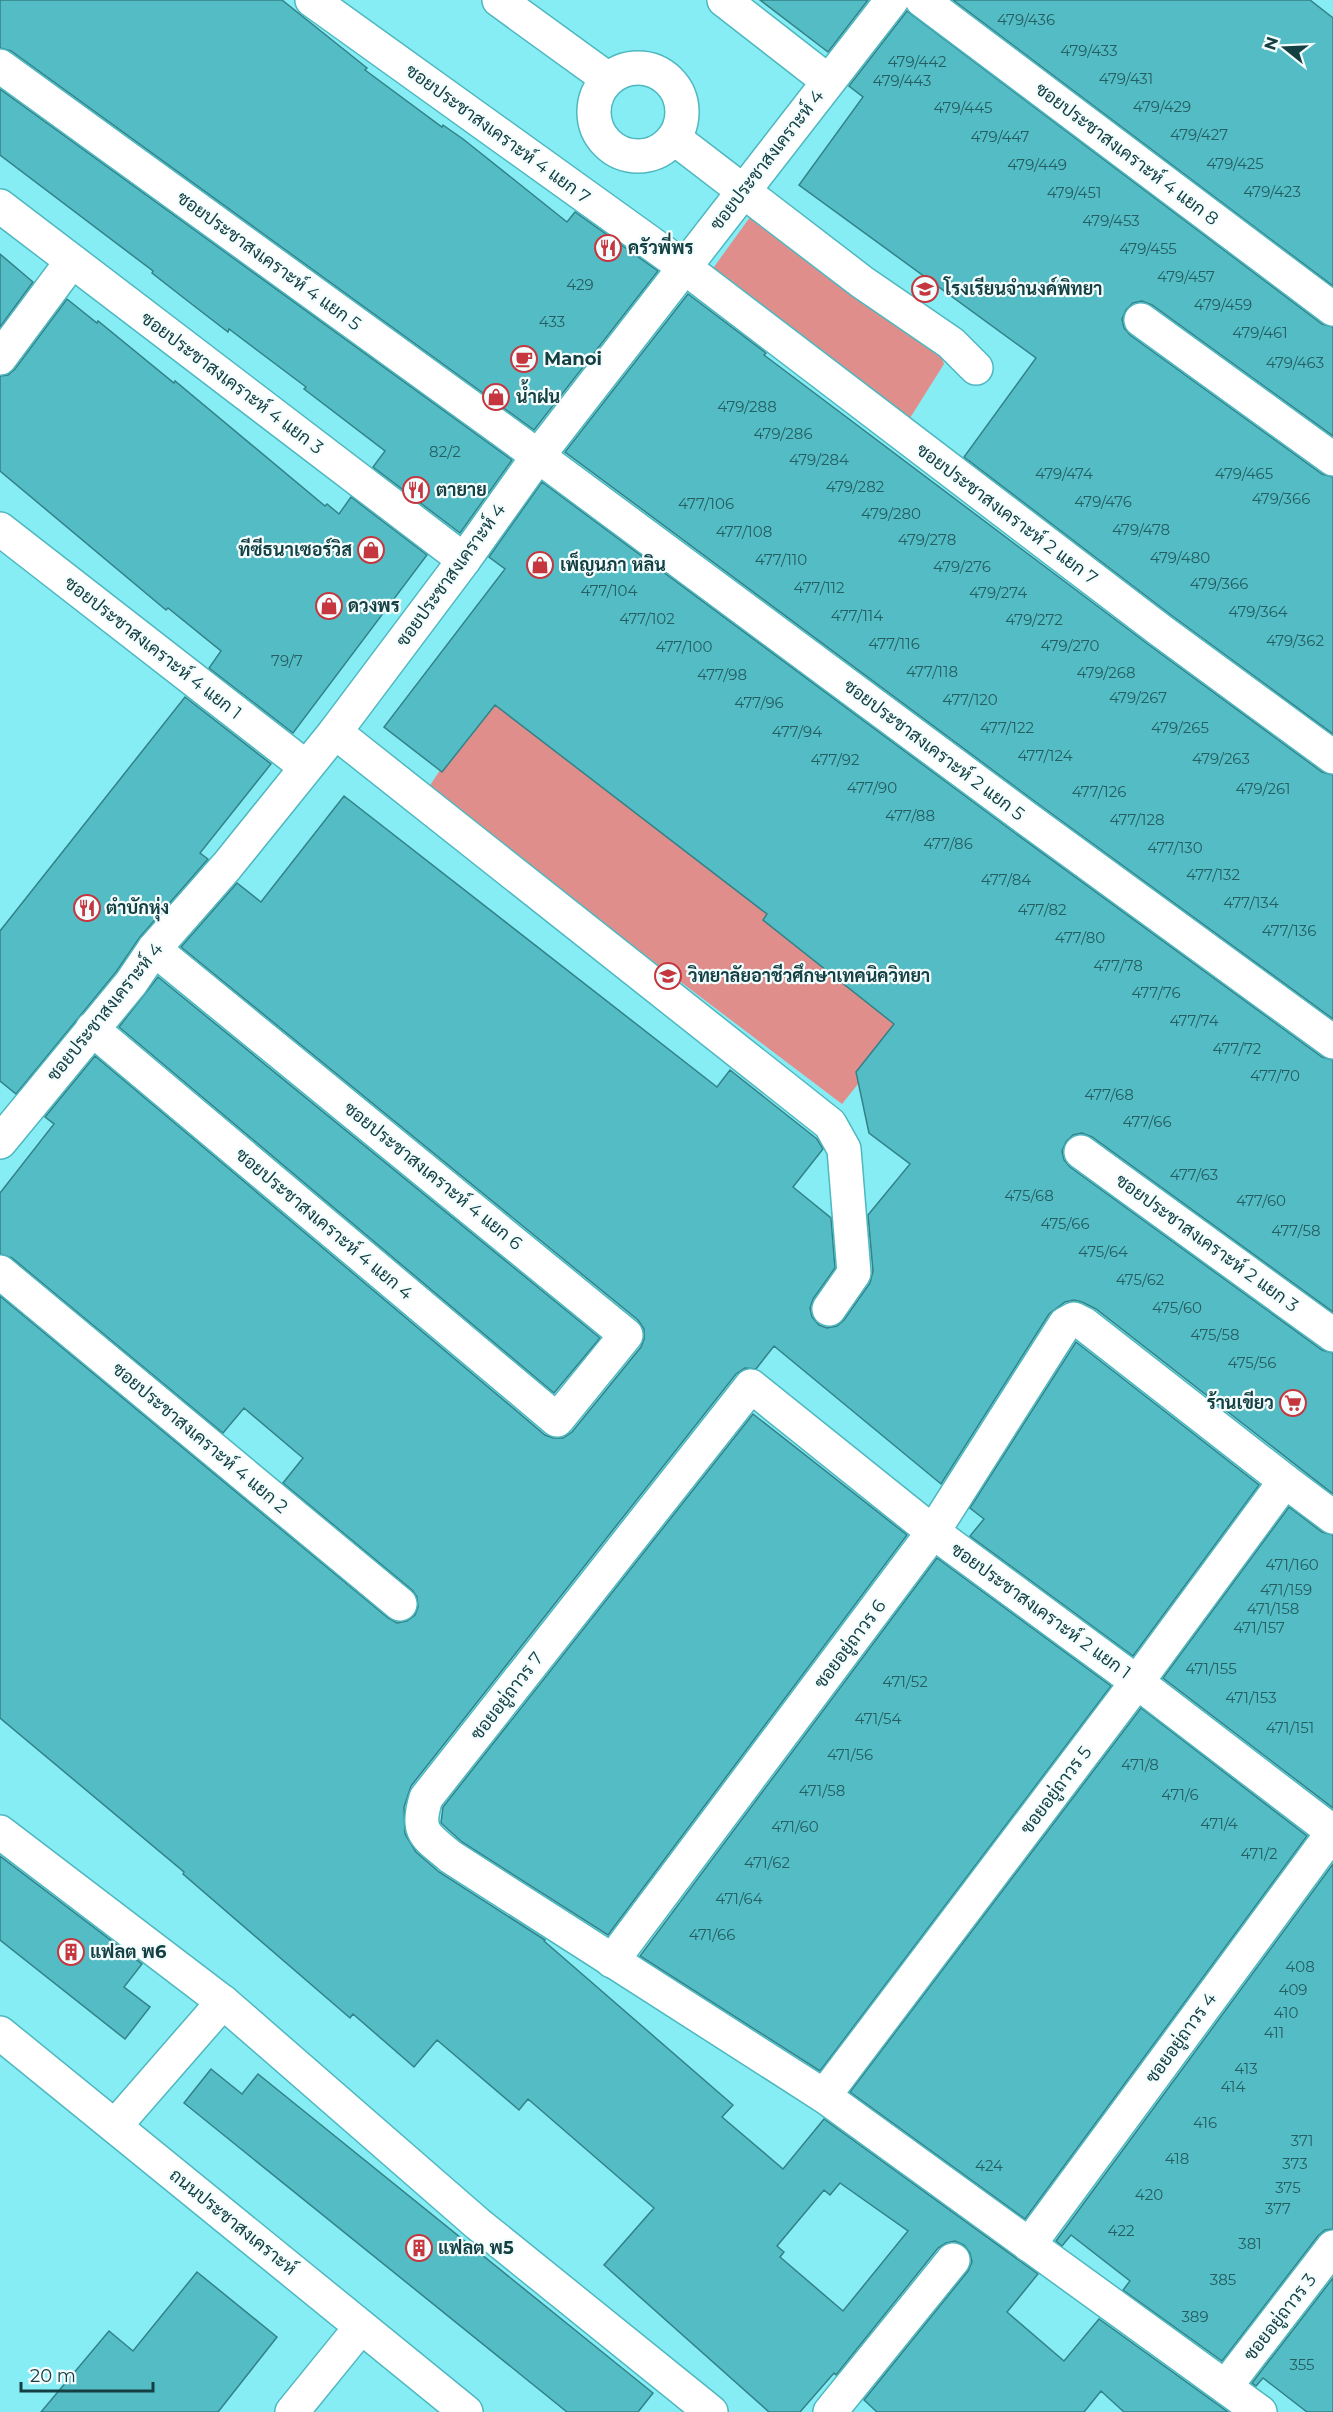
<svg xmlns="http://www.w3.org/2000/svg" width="1333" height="2412" viewBox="0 0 1333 2412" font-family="Montserrat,Sarabun,sans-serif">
	<rect width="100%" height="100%" fill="#87edf5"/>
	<!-- green -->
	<g fill="#e08e8b">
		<polygon points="753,213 938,346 944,364 910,418 711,271"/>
		<polygon points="503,674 915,1013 842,1104 427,790"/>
	</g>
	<!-- building -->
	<g fill="#54bcc4" stroke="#328288" stroke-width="1.5" fill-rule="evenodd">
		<polygon points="0,0 282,0 367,68 365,70 442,127 443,125 463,139 567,222 575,212 658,271 534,430 11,51 0,48"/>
		<polygon points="760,0 868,0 828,52"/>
		<polygon points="953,0 1310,0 1333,18 1333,286"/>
		<polygon points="907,11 1322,324 1333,327 1333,436 1152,305 1142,301 1133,303 1126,310 1122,319 1124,328 1130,335 1322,474 1333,477 1333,734 1171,615 964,457 1036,358 799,185 863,97 849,86"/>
		<polygon points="0,89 512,460 460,533 373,467 385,451 304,389 306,387 229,329 228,332 189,302 152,273 153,271 0,155"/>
		<polygon points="0,254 33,282 0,327"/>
		<polygon points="688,294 766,353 764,355 1149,645 1322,772 1333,775 1333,1019 1037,803 565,452"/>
		<polygon points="67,299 97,323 98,321 174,383 175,381 325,506 327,504 339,514 351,497 427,555 293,733 209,668 221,651 168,608 166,610 0,471 0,376 8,375 15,369"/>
		<path d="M 542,482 L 1015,833 L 1322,1057 L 1333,1060 L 1333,1312 L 1092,1137 L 1082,1133 L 1073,1135 L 1066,1142 L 1062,1151 L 1064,1160 L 1070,1167 L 1322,1350 L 1333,1353 L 1333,1494 L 1096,1309 L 1082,1302 L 1074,1300 L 1065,1302 L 1049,1314 L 941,1484 L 774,1346 L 756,1369 L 745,1368 L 736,1374 L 411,1786 L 404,1807 L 405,1834 L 416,1852 L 439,1872 L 545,1940 L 544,1941 L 733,2105 L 722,2117 L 783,2169 L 824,2119 L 1038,2274 L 1007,2312 L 1064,2361 L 1099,2319 L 1228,2412 L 1124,2412 L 1101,2391 L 1084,2412 L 877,2412 L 864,2400 L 968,2271 L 972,2262 L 970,2253 L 964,2245 L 955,2241 L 946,2243 L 938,2248 L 836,2375 L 834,2373 L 800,2412 L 769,2412 L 604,2265 L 654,2208 L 528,2099 L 519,2110 L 437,2040 L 414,2067 L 353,2014 L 350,2018 L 183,1874 L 184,1872 L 0,1718 L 0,1296 L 388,1618 L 397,1623 L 407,1621 L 415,1615 L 418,1607 L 417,1597 L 412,1590 L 283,1483 L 303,1458 L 244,1408 L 223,1433 L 12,1258 L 0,1254 L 0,1193 L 54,1124 L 45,1117 L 95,1056 L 545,1435 L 553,1438 L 563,1438 L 572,1432 L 641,1347 L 644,1339 L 644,1329 L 638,1320 L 181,947 L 237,883 L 261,902 L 344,796 L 717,1087 L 730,1070 L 817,1139 L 823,1149 L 793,1187 L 831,1218 L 835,1268 L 813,1299 L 810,1308 L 812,1317 L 819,1325 L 827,1328 L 837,1326 L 844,1320 L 870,1283 L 873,1271 L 868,1215 L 910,1164 L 869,1133 L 856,1072 L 894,1024 L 763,920 L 767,914 L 495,705 L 442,772 L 384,727 L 505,569 L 489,557 ZM 840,2183 L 908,2231 L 843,2311 L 780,2257 L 784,2252 L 777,2246 L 824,2190 L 830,2195 Z"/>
		<polygon points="185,697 271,764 200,853 208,859 140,937 116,972 16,1094 0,1081 0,931"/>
		<polygon points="158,977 600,1338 554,1393 119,1027"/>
		<polygon points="1076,1342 1259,1485 1133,1656 970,1536 984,1519 970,1508"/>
		<polygon points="753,1414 907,1535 608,1935 462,1842 441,1823 443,1807"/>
		<polygon points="1289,1507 1322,1532 1333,1535 1333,1808 1163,1678"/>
		<polygon points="937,1558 1111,1686 820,2071 640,1956"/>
		<polygon points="1141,1708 1307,1836 1025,2219 850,2092"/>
		<polygon points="0,1856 142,1964 124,1987 150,2007 125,2039 0,1940"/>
		<polygon points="1333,1864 1333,2229 1325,2230 1318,2236 1222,2361 1123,2290 1130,2281 1071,2235 1062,2246 1056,2241"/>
		<polygon points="211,2069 242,2094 258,2074 653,2393 638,2412 567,2412 184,2103"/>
		<polygon points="197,2272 277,2337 218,2412 41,2412 109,2331 133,2351"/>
		<polygon points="1333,2278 1333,2412 1307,2412 1263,2378 1256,2386 1252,2383"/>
	</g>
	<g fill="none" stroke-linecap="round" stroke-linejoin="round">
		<defs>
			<g id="minor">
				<polyline points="312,0 684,267 1160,630 1333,757"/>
				<polyline points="499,0 608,79"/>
				<polyline points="724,0 828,81"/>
				<polyline points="922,0 1333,309"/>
				<polyline points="0,66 538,456 1026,818 1333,1042"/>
				<circle cx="638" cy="112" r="44"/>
				<polyline points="674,138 862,282 951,343 976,368"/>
				<polyline points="0,206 464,560"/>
				<polyline points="1141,320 1333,459"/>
				<polyline points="0,358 72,261"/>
				<polyline points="0,529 306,767"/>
				<polyline points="335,732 830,1124 844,1149 854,1273 829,1309"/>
				<polyline points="92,1029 557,1420 626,1335 154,949"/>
				<polyline points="0,1142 131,983 154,949 227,866 335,732 464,560 538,456 892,0"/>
				<polyline points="1081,1152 1333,1335"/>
				<polyline points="0,1272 400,1604"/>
				<polyline points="0,1832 223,2002 478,2224 711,2412"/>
				<polyline points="612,1961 933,1532 1065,1324 1074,1319 1084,1324 1285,1481 1333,1517"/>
				<polyline points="0,2033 466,2412"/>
				<polyline points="824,2096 1137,1682 1285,1481"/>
				<polyline points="115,2126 223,2002"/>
				<polyline points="1029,2245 1333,1832"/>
				<polyline points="1226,2386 1333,2247"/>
				<polyline points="292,2412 361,2327"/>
				<polyline points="830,2412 953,2260"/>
				<path d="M 1260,2412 L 824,2096 L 451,1857 C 426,1836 415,1833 426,1798 L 751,1386 L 933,1532 L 1137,1682 L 1333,1832"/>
			</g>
		</defs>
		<!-- minor casing -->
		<use href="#minor" stroke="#4fb7bf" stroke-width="36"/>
		<!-- minor -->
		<use href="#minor" stroke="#fff" stroke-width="33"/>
	</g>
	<!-- icons -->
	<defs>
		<symbol id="restaurant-ring" viewBox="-11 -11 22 22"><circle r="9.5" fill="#f4fdfe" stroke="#c5363e" stroke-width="1.5"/><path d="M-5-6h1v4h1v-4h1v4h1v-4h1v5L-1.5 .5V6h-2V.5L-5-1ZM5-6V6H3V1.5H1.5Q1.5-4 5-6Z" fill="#c5363e"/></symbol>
		<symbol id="school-ring" viewBox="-11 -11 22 22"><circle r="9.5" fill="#f4fdfe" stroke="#c5363e" stroke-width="1.5"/><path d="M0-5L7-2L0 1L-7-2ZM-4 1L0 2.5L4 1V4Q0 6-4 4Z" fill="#c5363e"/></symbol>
		<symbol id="cafe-ring" viewBox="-11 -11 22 22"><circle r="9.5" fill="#f4fdfe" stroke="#c5363e" stroke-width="1.5"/><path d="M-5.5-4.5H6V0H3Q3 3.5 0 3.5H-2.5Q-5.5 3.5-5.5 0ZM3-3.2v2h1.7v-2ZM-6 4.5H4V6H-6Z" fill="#c5363e"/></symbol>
		<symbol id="shop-ring" viewBox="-11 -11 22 22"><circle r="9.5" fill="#f4fdfe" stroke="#c5363e" stroke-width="1.5"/><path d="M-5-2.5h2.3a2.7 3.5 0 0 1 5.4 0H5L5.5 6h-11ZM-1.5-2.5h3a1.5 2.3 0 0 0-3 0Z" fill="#c5363e"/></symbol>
		<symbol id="university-ring" viewBox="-11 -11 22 22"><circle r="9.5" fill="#f4fdfe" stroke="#c5363e" stroke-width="1.5"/><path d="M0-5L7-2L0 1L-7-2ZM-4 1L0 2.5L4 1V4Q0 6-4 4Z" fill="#c5363e"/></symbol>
		<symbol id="supermarket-ring" viewBox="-11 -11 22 22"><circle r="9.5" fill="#f4fdfe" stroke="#c5363e" stroke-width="1.5"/><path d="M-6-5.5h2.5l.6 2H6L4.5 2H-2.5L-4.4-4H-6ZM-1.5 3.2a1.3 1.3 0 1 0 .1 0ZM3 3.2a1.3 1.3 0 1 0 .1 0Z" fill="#c5363e"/></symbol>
		<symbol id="building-ring" viewBox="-11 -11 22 22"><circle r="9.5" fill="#f4fdfe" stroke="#c5363e" stroke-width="1.5"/><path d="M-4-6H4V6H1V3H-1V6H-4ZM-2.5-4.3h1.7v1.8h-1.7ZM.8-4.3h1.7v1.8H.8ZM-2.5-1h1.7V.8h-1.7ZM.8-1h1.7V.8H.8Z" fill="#c5363e"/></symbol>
	</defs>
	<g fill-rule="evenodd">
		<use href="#restaurant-ring" x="593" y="233" width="30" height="30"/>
		<use href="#school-ring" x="910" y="274" width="30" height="30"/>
		<use href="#cafe-ring" x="509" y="344" width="30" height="30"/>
		<use href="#shop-ring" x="481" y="382" width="30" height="30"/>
		<use href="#restaurant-ring" x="401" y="475" width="30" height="30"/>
		<use href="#shop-ring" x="356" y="535" width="30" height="30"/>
		<use href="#shop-ring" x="525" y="550" width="30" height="30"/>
		<use href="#shop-ring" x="314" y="591" width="30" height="30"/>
		<use href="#restaurant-ring" x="72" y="893" width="30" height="30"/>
		<use href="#university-ring" x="653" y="961" width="30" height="30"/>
		<use href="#supermarket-ring" x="1278" y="1388" width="30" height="30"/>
		<use href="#building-ring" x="56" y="1937" width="30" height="30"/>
		<use href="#building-ring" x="404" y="2233" width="30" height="30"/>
	</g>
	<g text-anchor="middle" stroke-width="4.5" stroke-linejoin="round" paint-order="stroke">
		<!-- number labels -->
		<g font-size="15" fill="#245f63">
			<text x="1026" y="25">479/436</text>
			<text x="1089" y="56">479/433</text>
			<text x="917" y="67">479/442</text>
			<text x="1126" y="84">479/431</text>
			<text x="902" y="86">479/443</text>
			<text x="1162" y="112">479/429</text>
			<text x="963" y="113">479/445</text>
			<text x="1199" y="140">479/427</text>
			<text x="1000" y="142">479/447</text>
			<text x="1235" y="169">479/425</text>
			<text x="1037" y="170">479/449</text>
			<text x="1272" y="197">479/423</text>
			<text x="1074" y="198">479/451</text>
			<text x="1111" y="226">479/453</text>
			<text x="1148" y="254">479/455</text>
			<text x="1186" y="282">479/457</text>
			<text x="580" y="290">429</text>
			<text x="1223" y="310">479/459</text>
			<text x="552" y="327">433</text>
			<text x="1260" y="338">479/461</text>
			<text x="1295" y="368">479/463</text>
			<text x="747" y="412">479/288</text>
			<text x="783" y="439">479/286</text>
			<text x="445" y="457">82/2</text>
			<text x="819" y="465">479/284</text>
			<text x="1064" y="479">479/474</text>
			<text x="1244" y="479">479/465</text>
			<text x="855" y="492">479/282</text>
			<text x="1281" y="504">479/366</text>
			<text x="1103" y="507">479/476</text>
			<text x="706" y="509">477/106</text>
			<text x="891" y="519">479/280</text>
			<text x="1141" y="535">479/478</text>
			<text x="744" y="537">477/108</text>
			<text x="927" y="545">479/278</text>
			<text x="1180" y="563">479/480</text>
			<text x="781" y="565">477/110</text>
			<text x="962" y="572">479/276</text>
			<text x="1219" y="589">479/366</text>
			<text x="819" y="593">477/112</text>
			<text x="609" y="596">477/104</text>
			<text x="998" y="598">479/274</text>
			<text x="1258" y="617">479/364</text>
			<text x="857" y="621">477/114</text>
			<text x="647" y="624">477/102</text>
			<text x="1034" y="625">479/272</text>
			<text x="1295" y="646">479/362</text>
			<text x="894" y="649">477/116</text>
			<text x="1070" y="651">479/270</text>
			<text x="684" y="652">477/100</text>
			<text x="287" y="666">79/7</text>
			<text x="932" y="677">477/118</text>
			<text x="1106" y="678">479/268</text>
			<text x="722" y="680">477/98</text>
			<text x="1138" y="703">479/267</text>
			<text x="970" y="705">477/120</text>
			<text x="759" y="708">477/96</text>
			<text x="1007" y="733">477/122</text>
			<text x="1180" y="733">479/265</text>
			<text x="797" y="737">477/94</text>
			<text x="1045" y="761">477/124</text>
			<text x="1221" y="764">479/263</text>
			<text x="835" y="765">477/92</text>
			<text x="872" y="793">477/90</text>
			<text x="1263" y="794">479/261</text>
			<text x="1099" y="797">477/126</text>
			<text x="910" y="821">477/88</text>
			<text x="1137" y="825">477/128</text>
			<text x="948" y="849">477/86</text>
			<text x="1175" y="853">477/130</text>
			<text x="1213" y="880">477/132</text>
			<text x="1006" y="885">477/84</text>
			<text x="1251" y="908">477/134</text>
			<text x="1042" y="915">477/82</text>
			<text x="1289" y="936">477/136</text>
			<text x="1080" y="943">477/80</text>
			<text x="1118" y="971">477/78</text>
			<text x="1156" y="998">477/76</text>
			<text x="1194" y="1026">477/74</text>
			<text x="1237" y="1054">477/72</text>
			<text x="1275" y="1081">477/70</text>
			<text x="1109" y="1100">477/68</text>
			<text x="1147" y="1127">477/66</text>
			<text x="1194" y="1180">477/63</text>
			<text x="1029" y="1201">475/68</text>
			<text x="1261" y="1206">477/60</text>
			<text x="1065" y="1229">475/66</text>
			<text x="1296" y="1236">477/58</text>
			<text x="1103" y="1257">475/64</text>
			<text x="1140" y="1285">475/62</text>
			<text x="1177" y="1313">475/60</text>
			<text x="1215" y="1340">475/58</text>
			<text x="1252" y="1368">475/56</text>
			<text x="1292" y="1570">471/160</text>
			<text x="1286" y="1595">471/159</text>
			<text x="1273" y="1614">471/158</text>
			<text x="1259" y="1633">471/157</text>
			<text x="1211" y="1674">471/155</text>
			<text x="905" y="1687">471/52</text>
			<text x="1251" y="1703">471/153</text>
			<text x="878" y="1724">471/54</text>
			<text x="1290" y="1733">471/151</text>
			<text x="850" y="1760">471/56</text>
			<text x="1140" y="1770">471/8</text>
			<text x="822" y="1796">471/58</text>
			<text x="1180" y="1800">471/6</text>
			<text x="1219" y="1829">471/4</text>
			<text x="795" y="1832">471/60</text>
			<text x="1259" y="1859">471/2</text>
			<text x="767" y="1868">471/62</text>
			<text x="739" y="1904">471/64</text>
			<text x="712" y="1940">471/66</text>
			<text x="1300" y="1972">408</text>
			<text x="1293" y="1995">409</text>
			<text x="1286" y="2018">410</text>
			<text x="1274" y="2038">411</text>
			<text x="1246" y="2074">413</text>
			<text x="1233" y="2092">414</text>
			<text x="1205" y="2128">416</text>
			<text x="1302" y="2146">371</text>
			<text x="1177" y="2164">418</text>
			<text x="1295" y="2169">373</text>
			<text x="989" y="2171">424</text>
			<text x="1288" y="2193">375</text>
			<text x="1149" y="2200">420</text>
			<text x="1278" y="2214">377</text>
			<text x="1121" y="2236">422</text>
			<text x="1250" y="2249">381</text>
			<text x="1223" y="2285">385</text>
			<text x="1195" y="2322">389</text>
			<text x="1302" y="2370">355</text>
		</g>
		<!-- street labels -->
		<g font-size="18" fill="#144043" stroke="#f4fdfe">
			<text transform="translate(498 134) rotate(36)" y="6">ซอยประชาสงเคราะห์ 4 แยก 7</text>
			<text transform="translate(1127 154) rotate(37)" y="6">ซอยประชาสงเคราะห์ 4 แยก 8</text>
			<text transform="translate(767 160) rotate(-52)" y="6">ซอยประชาสงเคราะห์ 4</text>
			<text transform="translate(269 261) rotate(36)" y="6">ซอยประชาสงเคราะห์ 4 แยก 5</text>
			<text transform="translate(232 383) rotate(37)" y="6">ซอยประชาสงเคราะห์ 4 แยก 3</text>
			<text transform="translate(1007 514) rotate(37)" y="6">ซอยประชาสงเคราะห์ 2 แยก 7</text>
			<text transform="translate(451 575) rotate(-54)" y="6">ซอยประชาสงเคราะห์ 4</text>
			<text transform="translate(153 648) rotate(38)" y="6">ซอยประชาสงเคราะห์ 4 แยก 1</text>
			<text transform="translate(934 750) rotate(37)" y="6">ซอยประชาสงเคราะห์ 2 แยก 5</text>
			<text transform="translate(105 1012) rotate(-51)" y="6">ซอยประชาสงเคราะห์ 4</text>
			<text transform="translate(433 1176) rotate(39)" y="6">ซอยประชาสงเคราะห์ 4 แยก 6</text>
			<text transform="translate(324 1224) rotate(40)" y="6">ซอยประชาสงเคราะห์ 4 แยก 4</text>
			<text transform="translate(1207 1243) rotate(36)" y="6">ซอยประชาสงเคราะห์ 2 แยก 3</text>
			<text transform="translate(200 1438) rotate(40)" y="6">ซอยประชาสงเคราะห์ 4 แยก 2</text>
			<text transform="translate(1041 1611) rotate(36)" y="6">ซอยประชาสงเคราะห์ 2 แยก 1</text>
			<text transform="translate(850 1644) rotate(-53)" y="6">ซอยอยู่ถาวร 6</text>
			<text transform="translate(507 1696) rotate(-52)" y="6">ซอยอยู่ถาวร 7</text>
			<text transform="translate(1056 1790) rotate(-53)" y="6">ซอยอยู่ถาวร 5</text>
			<text transform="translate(1181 2038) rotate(-54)" y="6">ซอยอยู่ถาวร 4</text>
			<text transform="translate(233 2222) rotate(39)" y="6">ถนนประชาสงเคราะห์</text>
			<text transform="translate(1280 2317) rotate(-52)" y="6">ซอยอยู่ถาวร 3</text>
		</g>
		<!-- poi labels -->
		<g font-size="18" font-weight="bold" fill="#144043" stroke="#f4fdfe" text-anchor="start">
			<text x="628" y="254">ครัวพี่พร</text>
			<text x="944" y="295">โรงเรียนจำนงค์พิทยา</text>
			<text x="544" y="365">Manoi</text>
			<text x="516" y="403">น้ำฝน</text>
			<text x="436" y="496">ตายาย</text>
			<text x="352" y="556" text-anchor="end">ทีซีธนาเซอร์วิส</text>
			<text x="560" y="571">เพ็ญนภา หลิน</text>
			<text x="348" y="612">ดวงพร</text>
			<text x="106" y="914">ตำบักหุ่ง</text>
			<text x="688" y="982">วิทยาลัยอาชีวศึกษาเทคนิควิทยา</text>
			<text x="1274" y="1409" text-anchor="end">ร้านเขียว</text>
			<text x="90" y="1958">แฟลต พ6</text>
			<text x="438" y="2254">แฟลต พ5</text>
		</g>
	</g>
	<!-- north arrow -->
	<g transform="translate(1285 48) rotate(288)" stroke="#f4fdfe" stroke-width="4.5" paint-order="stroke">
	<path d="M0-4.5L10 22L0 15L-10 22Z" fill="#144043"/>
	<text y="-9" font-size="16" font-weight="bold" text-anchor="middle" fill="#144043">N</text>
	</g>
	<!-- scale -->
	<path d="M21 2382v9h132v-9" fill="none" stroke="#144043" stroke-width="3"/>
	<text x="30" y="2382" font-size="18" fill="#144043" stroke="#f4fdfe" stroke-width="4.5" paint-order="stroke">20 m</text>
</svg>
